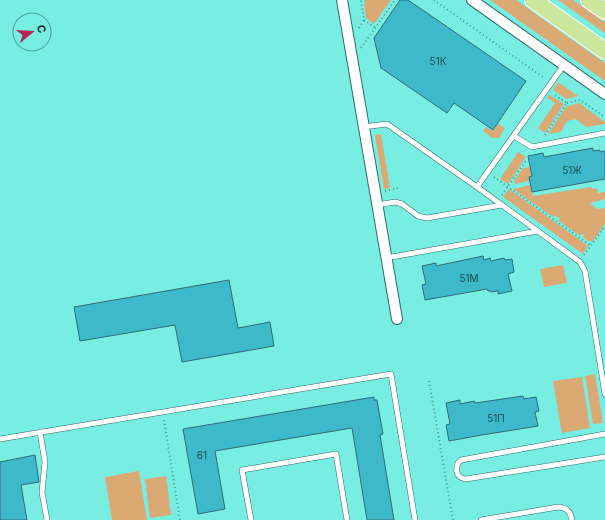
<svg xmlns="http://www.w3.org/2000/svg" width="605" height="520" viewBox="0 0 605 520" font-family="Inter,sans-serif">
	<rect width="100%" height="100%" fill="#78eee3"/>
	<!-- green -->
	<g fill="#dba974">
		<polygon points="364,0 391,0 374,24 366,18 364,4 365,4 365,1"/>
		<polygon points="490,0 516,0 605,63 605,81"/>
		<polygon points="558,0 573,0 605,22 605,33"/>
		<polygon points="558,82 578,96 567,99 553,90"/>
		<polygon points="550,95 564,104 545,133 538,128 555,103 547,98"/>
		<polygon points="579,103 605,122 605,124 586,127 576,119 567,121 561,132 548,134 566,107"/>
		<polygon points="498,124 505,128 499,138 492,138 483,131 486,127 493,131"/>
		<polygon points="381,134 390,188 384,189 375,135"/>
		<polygon points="518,152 526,157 508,184 500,179"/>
		<polygon points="530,167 531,174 529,181 515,184 514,181 523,168"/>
		<polygon points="530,185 533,196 591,187 592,189 597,188 598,193 605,192 605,199 590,203 597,209 605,208 605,224 593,241 588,241 583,238 584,235 581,234 580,236 559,221 560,219 554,215 553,217 513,189"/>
		<polygon points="509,189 588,246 583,254 503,197"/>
		<polygon points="563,265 567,283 544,287 540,269"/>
		<polygon points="595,374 603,423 593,424 585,376"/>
		<polygon points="582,377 590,428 562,433 553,381"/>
		<polygon points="139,471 147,520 112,520 105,477"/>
		<polygon points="166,476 171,515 150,518 145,479"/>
	</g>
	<!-- building -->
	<g fill="#3eb9c9" stroke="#2f6d76">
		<polygon points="400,0 408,0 526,81 493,130 454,103 447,113 381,68 374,38"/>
		<polygon points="593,148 593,151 600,150 600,152 605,151 605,179 532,192 529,177 532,176 528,156 543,153 544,157"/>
		<polygon points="483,256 484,260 490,258 491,261 504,258 505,260 512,259 514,272 508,274 512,291 498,294 498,291 491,292 491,291 488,291 487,289 425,300 422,285 426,284 422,266 436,263 436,266"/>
		<polygon points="229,280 238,328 270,322 274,346 182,362 175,325 80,341 74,307"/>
		<polygon points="523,396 524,399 536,397 539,411 535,412 538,426 482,435 449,441 446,425 450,424 446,403 460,400 460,404 474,401 475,403"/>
		<polygon points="374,397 374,400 377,400 383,434 380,435 394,520 367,520 352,428 215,451 225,509 198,514 183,429"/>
		<polygon points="35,455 39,482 21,485 27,520 0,520 0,462"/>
	</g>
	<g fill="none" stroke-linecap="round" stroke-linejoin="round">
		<defs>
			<g id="lane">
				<polyline points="363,127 387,124 477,187"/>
				<polyline points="514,136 532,147 605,133"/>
				<polyline points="377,205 395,202 402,204 418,216 427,218 502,205 580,262 585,271 605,394"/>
				<polyline points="502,205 477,187 564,65"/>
				<polyline points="386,258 538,231"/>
				<polyline points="40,432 45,462 42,492 47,520"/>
				<path d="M 605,434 L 461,460 L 458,463 C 455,471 457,478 466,479 L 605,457"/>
				<polyline points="0,439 391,374 415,520"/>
				<polyline points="251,520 242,470 336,454 347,520"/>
				<path d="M 481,520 L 558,507 C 566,507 571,512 572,520"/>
			</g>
			<g id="street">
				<polyline points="342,0 397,319"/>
				<polyline points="472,0 605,94"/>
			</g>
			<g id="primary">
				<polyline points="533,0 605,51"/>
				<polyline points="589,0 605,11"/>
			</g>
		</defs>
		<!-- lane casing -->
		<use href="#lane" stroke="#2d6c67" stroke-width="6"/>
		<!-- street casing -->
		<use href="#street" stroke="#2d6c67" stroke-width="12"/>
		<!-- primary casing -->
		<use href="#primary" stroke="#fff" stroke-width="18"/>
		<!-- path -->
		<g stroke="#459991" stroke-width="2" stroke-dasharray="1 3" stroke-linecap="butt">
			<polyline points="434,0 544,78"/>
			<polyline points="364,20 376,28"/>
			<polyline points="359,28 364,20 361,0"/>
			<polyline points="361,48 395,0"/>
			<polyline points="567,103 580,100 605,117"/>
			<polyline points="545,135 567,103 553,94"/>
			<polyline points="494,177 591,246"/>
			<polyline points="385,191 399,188"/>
			<polyline points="502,195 527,159"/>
			<polyline points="584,255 605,226"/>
			<polyline points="429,381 453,520"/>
			<polyline points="164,420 180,520"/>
		</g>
		<!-- lane -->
		<use href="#lane" stroke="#fff" stroke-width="5"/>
		<!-- street -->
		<use href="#street" stroke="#fff" stroke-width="10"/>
		<!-- primary -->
		<use href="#primary" stroke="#cae79d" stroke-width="16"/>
	</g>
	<g text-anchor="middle" stroke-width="3" stroke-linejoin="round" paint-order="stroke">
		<!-- number labels -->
		<g font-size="10" fill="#124e50">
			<text x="438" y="65">51К</text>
			<text x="572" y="174">51Ж</text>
			<text x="469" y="282">51М</text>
			<text x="496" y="422">51П</text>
			<text x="202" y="459">61</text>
		</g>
	</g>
	<!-- north arrow -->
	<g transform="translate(32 32) rotate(72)"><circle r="19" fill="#78eee3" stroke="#49a098"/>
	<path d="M0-3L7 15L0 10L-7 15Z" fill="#b62755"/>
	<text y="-6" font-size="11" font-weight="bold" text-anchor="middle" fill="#032b28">С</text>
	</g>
</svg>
